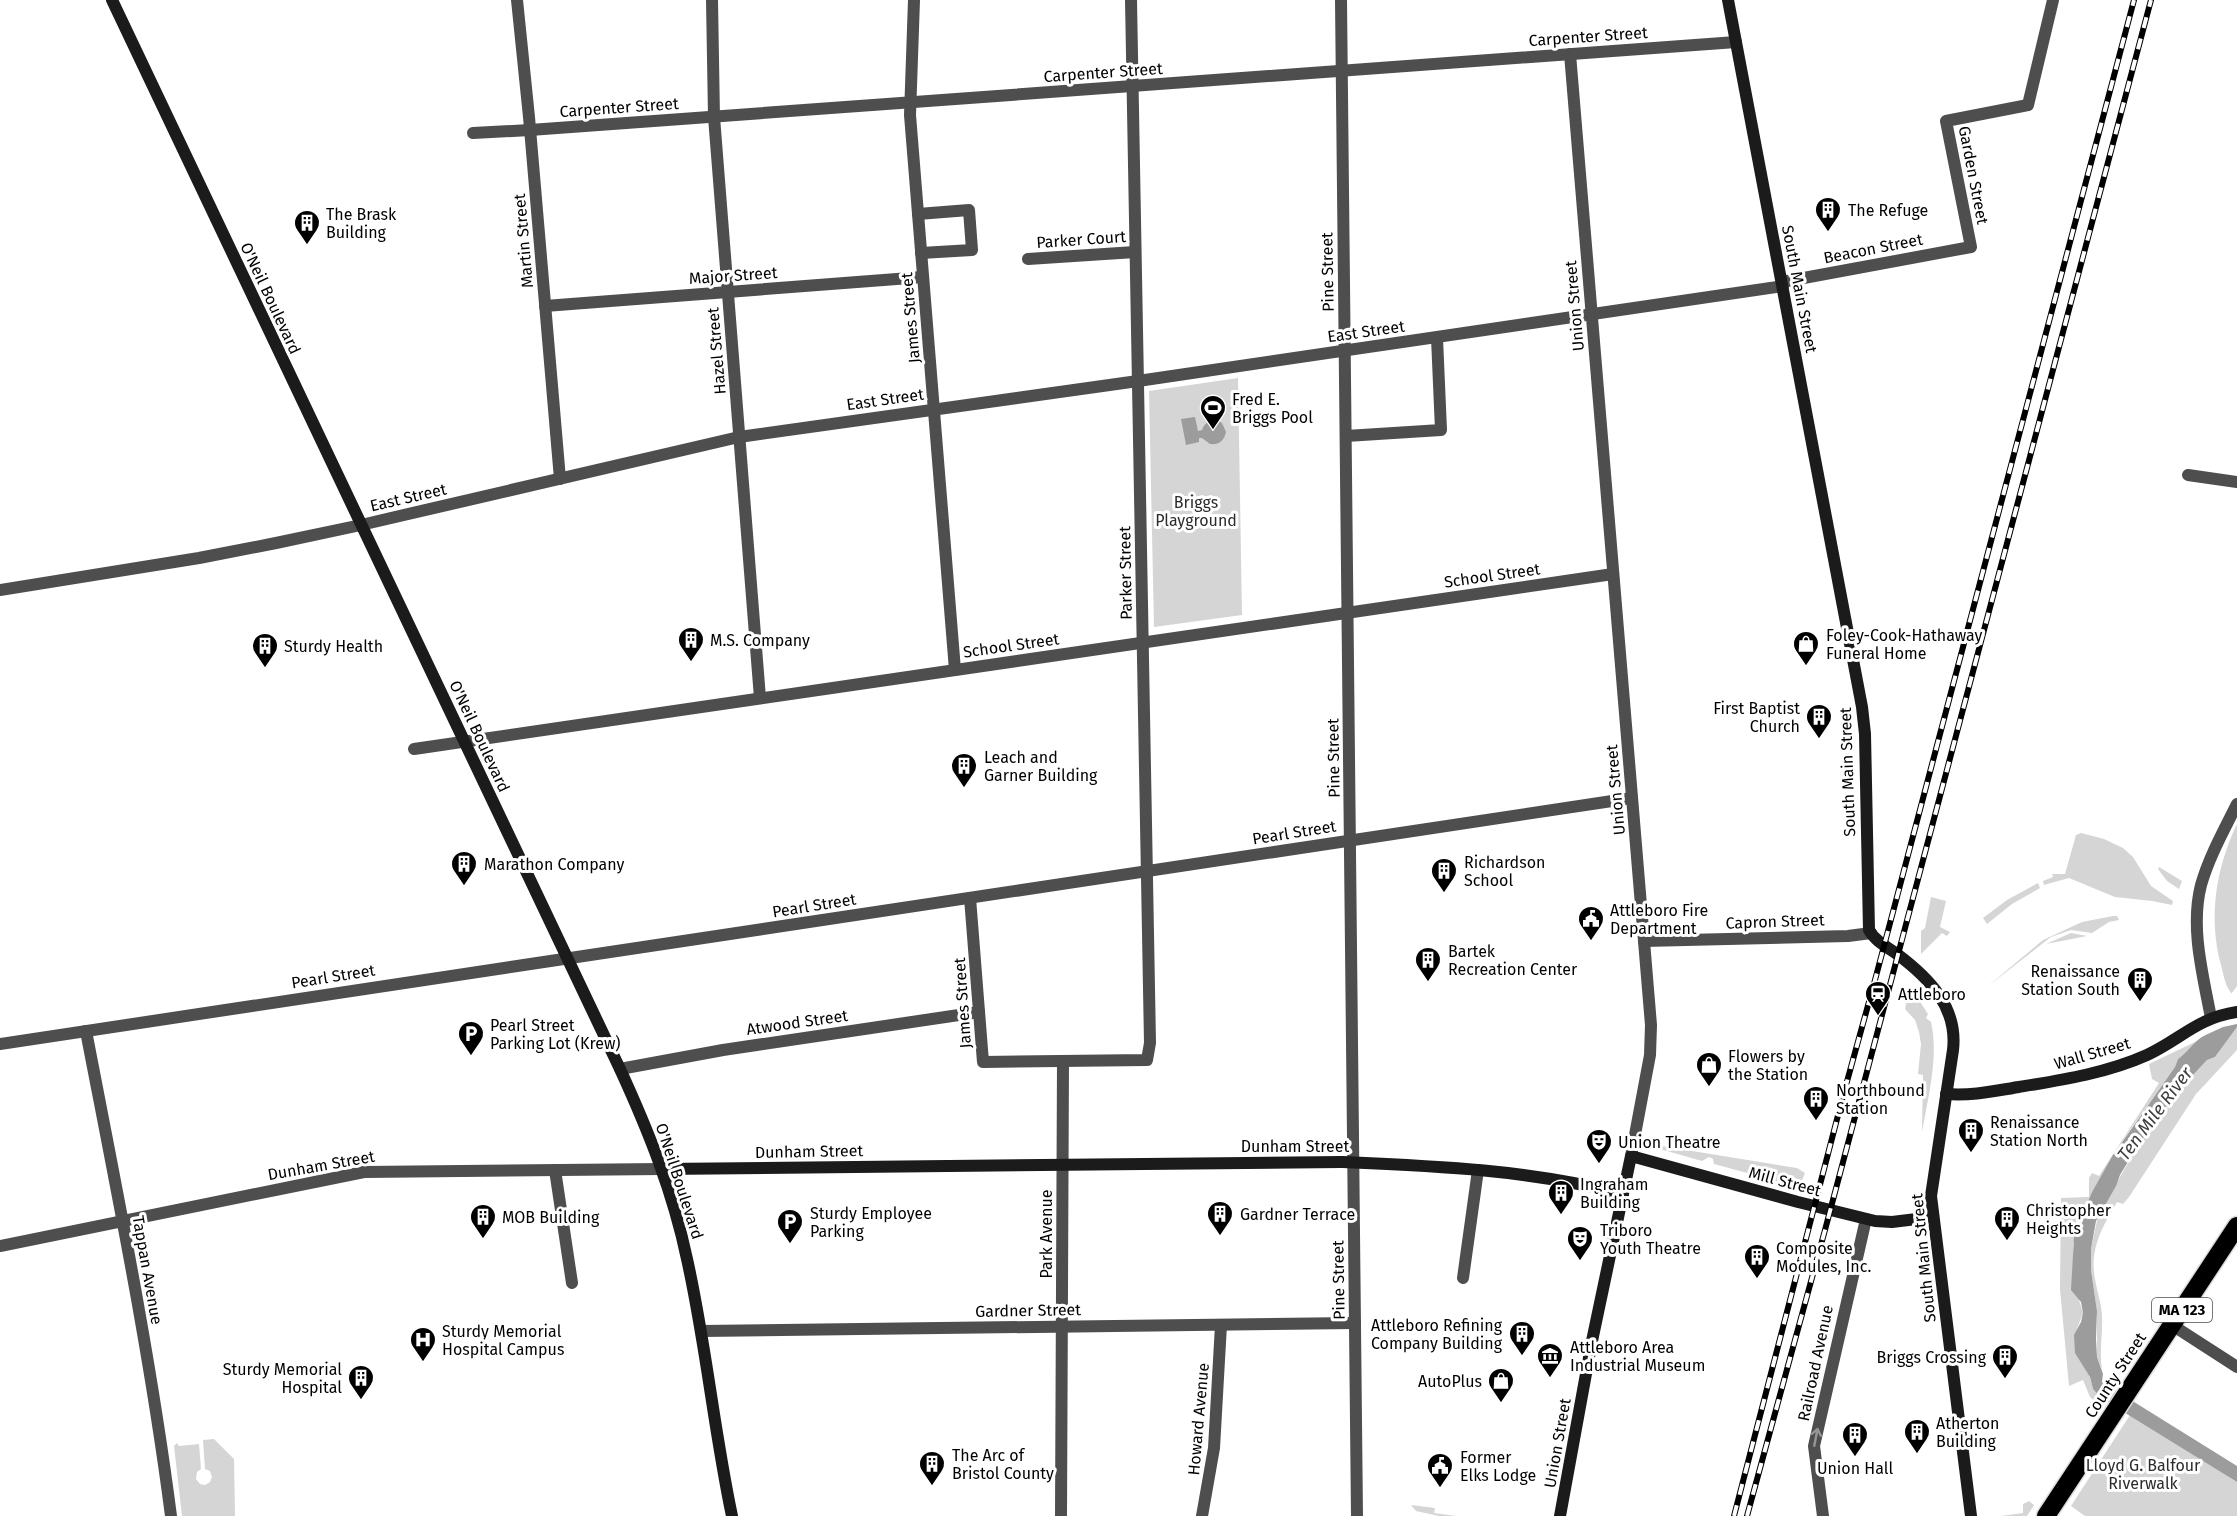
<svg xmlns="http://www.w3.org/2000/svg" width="2237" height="1516" viewBox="0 0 2237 1516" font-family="'Fira Sans',sans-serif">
	<rect width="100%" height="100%" fill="#fff"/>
	<!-- green -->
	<g fill="#d5d5d5">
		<polygon points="1238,378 1242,615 1154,627 1149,391"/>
		<path d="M 2237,824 L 2237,989 L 2233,995 C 2225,987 2224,976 2221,965 C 2208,917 2216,868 2237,824 Z"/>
		<polygon points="2081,833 2104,839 2123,848 2133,857 2151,886 2173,901 2172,905 2152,901 2115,897 2069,878 2044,885 2043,881 2053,877 2052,874 2065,874 2076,835"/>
		<polygon points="2159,867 2182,881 2179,889 2167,881 2158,869"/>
		<polygon points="2038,883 2040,888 2012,904 1987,924 1983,918 2007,900"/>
		<polygon points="1931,897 1946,901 1940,927 1950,932 1947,936 1942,933 1921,954 1921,931 1925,928"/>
		<polygon points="2113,916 2117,916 2119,920 2109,922 2092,933 2071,930 2051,937 1987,987 2043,940 2082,922"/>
		<polygon points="2071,933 2087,936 2046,944"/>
		<path d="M 1909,990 L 1913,991 L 1928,1014 L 1926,1018 L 1931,1022 C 1939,1057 1928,1097 1922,1132 L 1923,1075 L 1918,1074 L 1921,1044 L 1919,1032 L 1915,1020 L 1905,1009 Z"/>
		<path d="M 2237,1027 L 2237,1050 L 2196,1094 L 2129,1197 L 2123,1204 L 2117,1202 C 2103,1226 2089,1249 2095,1279 C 2097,1291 2101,1302 2102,1315 C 2103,1333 2099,1351 2102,1370 L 2097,1357 L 2097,1311 L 2091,1270 L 2091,1249 L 2098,1216 L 2138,1145 L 2180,1089 L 2207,1060 L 2215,1057 Z"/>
		<polygon points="2197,1041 2187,1053 2178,1059 2175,1067 2125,1137 2092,1192 2073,1244 2073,1280 2083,1313 2077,1329 2093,1389 2104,1400 2101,1406 2090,1397 2083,1380 2069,1386 2060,1289 2061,1198 2089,1197 2089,1178 2092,1173 2099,1176 2159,1083 2152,1079 2149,1064"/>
		<polygon points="1655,1145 1797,1168 1805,1173 1802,1180 1788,1179 1787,1184 1714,1164 1713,1159 1709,1157 1702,1161 1653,1147 1652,1146"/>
		<polygon points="2130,1415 2237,1482 2237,1516 2085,1516 2071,1506"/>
		<polygon points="214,1439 234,1459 235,1516 182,1516 174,1446 177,1443 179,1446 199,1444 201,1469 197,1472 196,1479 200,1484 205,1485 210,1482 212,1477 210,1471 205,1469 203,1440"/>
		<polygon points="2029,1501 2034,1505 2027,1516 2001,1516 2023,1513 2023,1504"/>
		<polygon points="1411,1505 1435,1508 1434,1513 1456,1516 1439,1516 1416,1511"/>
	</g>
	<!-- water -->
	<g fill="#9c9c9c">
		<path d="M 1195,417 L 1198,431 L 1202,430 C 1205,421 1213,418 1222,423 L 1226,432 C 1224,441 1219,445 1210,444 L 1202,438 L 1199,438 L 1199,442 L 1186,445 L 1181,419 Z"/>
		<path d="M 2237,989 L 2237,1027 L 2215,1057 L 2207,1060 L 2180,1089 L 2138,1145 L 2120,1175 L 2116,1186 L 2096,1221 L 2091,1249 L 2091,1270 L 2097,1311 L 2096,1339 L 2097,1357 L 2103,1374 L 2102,1382 L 2237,1466 L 2237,1482 L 2101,1398 L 2093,1389 L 2090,1377 L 2075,1353 L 2074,1335 L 2081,1322 L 2083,1313 L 2081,1302 L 2071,1290 L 2074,1237 L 2082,1223 L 2085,1209 L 2092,1192 L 2113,1155 L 2175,1067 L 2178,1059 C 2188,1052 2194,1041 2205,1035 Z"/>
	</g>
	<!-- pier -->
	<polygon fill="#fff" points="2237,986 2237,1024 2223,1027 2199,1038"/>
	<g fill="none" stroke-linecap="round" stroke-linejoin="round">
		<defs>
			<polyline id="highway" points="2046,1516 2237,1226"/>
		</defs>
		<!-- highway casing -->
		<use href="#highway" stroke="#dbdbdb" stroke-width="21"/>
		<!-- street -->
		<g stroke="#4e4e4e" stroke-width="12">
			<polyline points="517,0 529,117 560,479"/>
			<polyline points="712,0 714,117 760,698"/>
			<polyline points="914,0 910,115 955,670"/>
			<polyline points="1341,0 1357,1516"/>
			<polyline points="1570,54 1651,1025 1650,1055 1631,1156"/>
			<polyline points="473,133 530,130 1736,42"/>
			<polyline points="918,214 969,210 972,250 921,253"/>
			<polyline points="1028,259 1135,252"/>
			<polyline points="1782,282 1971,247 1946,121 2028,105 2053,0"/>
			<polyline points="545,306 923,277"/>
			<polyline points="1346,436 1441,430 1437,338"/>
			<polyline points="2188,475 2237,482"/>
			<polyline points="0,590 199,558 276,543 361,525 739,437 1138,381 1783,286"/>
			<polyline points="414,749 1613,574"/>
			<polyline points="970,898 983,1062 1147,1060 1150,1043 1131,0"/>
			<polyline points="1644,941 1848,936 1871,933"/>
			<path d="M 2211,1018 C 2203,975 2190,928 2201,885 C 2209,857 2224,830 2237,804"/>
			<path d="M 86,1031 C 117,1192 150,1353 171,1516"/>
			<polyline points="0,1044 1632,798"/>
			<polyline points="620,1069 723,1050 979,1012"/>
			<polyline points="555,1170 572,1283"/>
			<polyline points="0,1246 364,1172 662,1169"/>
			<polyline points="1463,1278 1478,1170"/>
			<polyline points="2172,1325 2237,1367"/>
			<polyline points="701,1331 1355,1323"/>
			<polyline points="1061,1516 1063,1061"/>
			<polyline points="1202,1516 1214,1448 1221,1325"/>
			<polyline points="1823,1516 1814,1446 1866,1219"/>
		</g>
		<!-- secondary -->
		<g stroke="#1b1b1b" stroke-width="12">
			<path d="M 112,0 L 620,1069 C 648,1130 673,1192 687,1259 C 706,1344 714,1431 732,1516"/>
			<path d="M 1728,0 L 1862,707 L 1865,734 L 1869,930 C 1875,941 1887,947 1897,954 C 1929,978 1958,1007 1953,1050 L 1931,1196 L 1971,1516"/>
			<path d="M 1946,1094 C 1972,1096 1994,1091 2019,1087 C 2062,1080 2107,1073 2147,1055 C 2181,1039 2197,1018 2237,1012"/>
			<path d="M 662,1169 L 1341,1162 C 1435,1166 1532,1170 1623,1194"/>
			<polyline points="1560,1516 1592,1341 1631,1156 1798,1202 1875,1221 1892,1222 1933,1217"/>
		</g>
		<!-- highway -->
		<use href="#highway" stroke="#000" stroke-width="18"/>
		<defs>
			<g id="rail">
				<polyline points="1734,1516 1843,1096 1875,980 2134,0"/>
				<polyline points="1747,1516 1825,1230 2151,0"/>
			</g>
		</defs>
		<!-- rail casing -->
		<use href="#rail" stroke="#000" stroke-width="6"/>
		<!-- rail -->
		<use href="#rail" stroke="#fff" stroke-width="4" stroke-dasharray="11" stroke-linecap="butt"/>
	</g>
	<!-- one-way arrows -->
	<defs><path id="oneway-shaft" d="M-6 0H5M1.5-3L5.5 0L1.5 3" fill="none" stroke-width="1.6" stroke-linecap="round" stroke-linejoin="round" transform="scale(1.5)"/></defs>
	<use stroke="#959595" href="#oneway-shaft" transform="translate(1816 1437) rotate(-79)"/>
	<!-- icons -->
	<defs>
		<symbol id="building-pin" viewBox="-11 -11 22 30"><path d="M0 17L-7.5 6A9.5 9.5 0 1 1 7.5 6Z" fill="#000" stroke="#fff"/><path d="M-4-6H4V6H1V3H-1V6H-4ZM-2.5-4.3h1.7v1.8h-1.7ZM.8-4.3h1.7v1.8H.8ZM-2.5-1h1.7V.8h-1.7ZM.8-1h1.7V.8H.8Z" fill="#fff"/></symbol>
		<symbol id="stadium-pin" viewBox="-11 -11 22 30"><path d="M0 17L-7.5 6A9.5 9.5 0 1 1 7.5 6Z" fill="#000" stroke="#fff"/><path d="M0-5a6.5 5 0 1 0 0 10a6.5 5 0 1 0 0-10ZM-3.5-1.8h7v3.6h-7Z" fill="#fff"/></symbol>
		<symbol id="shop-pin" viewBox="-11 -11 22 30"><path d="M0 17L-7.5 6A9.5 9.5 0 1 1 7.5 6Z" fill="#000" stroke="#fff"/><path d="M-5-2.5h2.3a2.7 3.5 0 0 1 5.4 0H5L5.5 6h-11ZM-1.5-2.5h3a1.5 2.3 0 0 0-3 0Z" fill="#fff"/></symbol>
		<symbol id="civic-pin" viewBox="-11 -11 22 30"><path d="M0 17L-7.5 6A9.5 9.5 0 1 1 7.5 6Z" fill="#000" stroke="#fff"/><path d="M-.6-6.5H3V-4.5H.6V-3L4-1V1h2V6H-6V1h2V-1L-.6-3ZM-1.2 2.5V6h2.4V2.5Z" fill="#fff"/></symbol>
		<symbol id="station-pin" viewBox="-11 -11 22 30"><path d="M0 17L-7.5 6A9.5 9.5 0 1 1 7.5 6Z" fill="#000" stroke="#fff"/><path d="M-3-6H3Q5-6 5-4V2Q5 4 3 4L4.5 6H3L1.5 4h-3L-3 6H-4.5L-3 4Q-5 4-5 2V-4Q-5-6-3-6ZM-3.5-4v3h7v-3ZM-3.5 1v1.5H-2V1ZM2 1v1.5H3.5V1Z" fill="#fff"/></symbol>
		<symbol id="parking-pin" viewBox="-11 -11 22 30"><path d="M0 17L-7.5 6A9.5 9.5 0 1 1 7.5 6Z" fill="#000" stroke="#fff"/><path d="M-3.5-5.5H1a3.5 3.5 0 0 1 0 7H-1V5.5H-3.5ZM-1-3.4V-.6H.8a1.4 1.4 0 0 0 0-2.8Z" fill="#fff"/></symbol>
		<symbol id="theatre-pin" viewBox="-11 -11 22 30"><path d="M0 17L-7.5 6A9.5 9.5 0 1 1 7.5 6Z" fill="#000" stroke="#fff"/><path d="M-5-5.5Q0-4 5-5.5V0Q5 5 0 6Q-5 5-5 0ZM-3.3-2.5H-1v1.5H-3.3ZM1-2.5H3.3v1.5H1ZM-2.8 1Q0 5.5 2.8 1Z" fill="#fff"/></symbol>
		<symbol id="hospital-pin" viewBox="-11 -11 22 30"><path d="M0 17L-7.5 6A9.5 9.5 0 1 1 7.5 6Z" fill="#000" stroke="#fff"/><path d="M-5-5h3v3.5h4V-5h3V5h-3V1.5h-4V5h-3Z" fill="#fff"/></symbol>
		<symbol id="museum-pin" viewBox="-11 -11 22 30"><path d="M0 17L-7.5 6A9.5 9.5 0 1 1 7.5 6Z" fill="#000" stroke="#fff"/><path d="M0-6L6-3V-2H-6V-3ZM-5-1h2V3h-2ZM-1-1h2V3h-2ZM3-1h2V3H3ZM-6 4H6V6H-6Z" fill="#fff"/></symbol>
	</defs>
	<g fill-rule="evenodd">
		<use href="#building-pin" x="1813" y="195" width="30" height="40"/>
		<use href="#building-pin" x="292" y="208" width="30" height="40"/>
		<use href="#stadium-pin" x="1198" y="393" width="30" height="40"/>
		<use href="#building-pin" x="676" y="625" width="30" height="40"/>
		<use href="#shop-pin" x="1791" y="629" width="30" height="40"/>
		<use href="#building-pin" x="250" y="631" width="30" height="40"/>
		<use href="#building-pin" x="1804" y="702" width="30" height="40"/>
		<use href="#building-pin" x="949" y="751" width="30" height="40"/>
		<use href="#building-pin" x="449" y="849" width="30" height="40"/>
		<use href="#building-pin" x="1429" y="856" width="30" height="40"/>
		<use href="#civic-pin" x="1576" y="904" width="30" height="40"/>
		<use href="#building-pin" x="1413" y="945" width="30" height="40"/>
		<use href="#building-pin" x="2125" y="965" width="30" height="40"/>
		<use href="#station-pin" x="1863" y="979" width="30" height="40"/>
		<use href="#parking-pin" x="456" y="1019" width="30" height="40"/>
		<use href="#shop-pin" x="1694" y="1050" width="30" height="40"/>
		<use href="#building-pin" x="1801" y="1084" width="30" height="40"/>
		<use href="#building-pin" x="1956" y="1116" width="30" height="40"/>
		<use href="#theatre-pin" x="1584" y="1127" width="30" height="40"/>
		<use href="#building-pin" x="1546" y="1178" width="30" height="40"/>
		<use href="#building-pin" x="1205" y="1199" width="30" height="40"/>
		<use href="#building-pin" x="468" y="1202" width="30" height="40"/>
		<use href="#building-pin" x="1992" y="1204" width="30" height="40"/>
		<use href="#parking-pin" x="775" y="1207" width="30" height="40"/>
		<use href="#theatre-pin" x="1565" y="1224" width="30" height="40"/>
		<use href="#building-pin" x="1742" y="1242" width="30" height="40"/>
		<use href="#building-pin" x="1507" y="1319" width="30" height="40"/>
		<use href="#hospital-pin" x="408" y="1325" width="30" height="40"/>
		<use href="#museum-pin" x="1535" y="1341" width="30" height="40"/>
		<use href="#building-pin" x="1990" y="1342" width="30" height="40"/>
		<use href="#building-pin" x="346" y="1363" width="30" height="40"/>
		<use href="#shop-pin" x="1486" y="1366" width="30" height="40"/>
		<use href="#building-pin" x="1902" y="1417" width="30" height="40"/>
		<use href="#building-pin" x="1840" y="1420" width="30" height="40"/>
		<use href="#building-pin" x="917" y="1449" width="30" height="40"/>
		<use href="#civic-pin" x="1425" y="1451" width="30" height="40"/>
	</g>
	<g text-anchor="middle" stroke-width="6" stroke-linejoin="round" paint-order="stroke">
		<!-- shield labels -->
		<rect fill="#fff" stroke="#4c4c4c" stroke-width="1.5" x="2152" y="1298" width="60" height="24" rx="4.5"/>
		<g font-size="15" font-weight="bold" fill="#000">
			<text x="2182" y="1315">MA 123</text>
		</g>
		<!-- street labels -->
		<g font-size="16" fill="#000" stroke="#fff">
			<text transform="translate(1588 36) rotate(-4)" y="6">Carpenter Street</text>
			<text transform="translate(1103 72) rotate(-4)" y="6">Carpenter Street</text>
			<text transform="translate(619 107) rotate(-4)" y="6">Carpenter Street</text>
			<text transform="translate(1974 175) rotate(79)" y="6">Garden Street</text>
			<text transform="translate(1081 239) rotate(-4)" y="6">Parker Court</text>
			<text transform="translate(523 241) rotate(-95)" y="6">Martin Street</text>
			<text transform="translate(1873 248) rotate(-11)" y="6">Beacon Street</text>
			<text transform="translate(1327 272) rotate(-91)" y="6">Pine Street</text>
			<text transform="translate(733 275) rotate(-4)" y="6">Major Street</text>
			<text transform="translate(1800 289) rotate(79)" y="6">South Main Street</text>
			<text transform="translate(271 298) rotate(65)" y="6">O'Neil Boulevard</text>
			<text transform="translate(1574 306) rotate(-95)" y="6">Union Street</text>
			<text transform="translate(910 318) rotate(-95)" y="6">James Street</text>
			<text transform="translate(1366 331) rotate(-8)" y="6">East Street</text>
			<text transform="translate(716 351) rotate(-95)" y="6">Hazel Street</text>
			<text transform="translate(885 399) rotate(-8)" y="6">East Street</text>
			<text transform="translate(408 497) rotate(-13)" y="6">East Street</text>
			<text transform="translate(1125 573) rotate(-91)" y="6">Parker Street</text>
			<text transform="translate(1492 575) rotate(-8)" y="6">School Street</text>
			<text transform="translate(1011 645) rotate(-8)" y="6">School Street</text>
			<text transform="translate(480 736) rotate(65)" y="6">O'Neil Boulevard</text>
			<text transform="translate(1333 758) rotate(-91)" y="6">Pine Street</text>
			<text transform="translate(1847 772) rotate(-92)" y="6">South Main Street</text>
			<text transform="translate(1615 790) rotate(-95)" y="6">Union Street</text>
			<text transform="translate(1294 832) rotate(-9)" y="6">Pearl Street</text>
			<text transform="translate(814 905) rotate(-9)" y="6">Pearl Street</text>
			<text transform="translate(1775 921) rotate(-2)" y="6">Capron Street</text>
			<text transform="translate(333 976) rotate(-9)" y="6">Pearl Street</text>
			<text transform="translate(962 1003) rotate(-94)" y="6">James Street</text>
			<text transform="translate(797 1022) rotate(-8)" y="6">Atwood Street</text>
			<text transform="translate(2092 1053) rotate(-16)" y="6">Wall Street</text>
			<text x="1295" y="1152">Dunham Street</text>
			<text transform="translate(809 1151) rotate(-1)" y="6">Dunham Street</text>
			<text transform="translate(321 1165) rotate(-10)" y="6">Dunham Street</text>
			<text transform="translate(680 1181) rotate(72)" y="6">O'Neil Boulevard</text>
			<text transform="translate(1785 1181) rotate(15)" y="6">Mill Street</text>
			<text transform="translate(1046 1234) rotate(-90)" y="6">Park Avenue</text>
			<text transform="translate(1923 1258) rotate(-96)" y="6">South Main Street</text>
			<text transform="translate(148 1270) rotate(80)" y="6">Tappan Avenue</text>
			<text transform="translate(1338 1280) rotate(-91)" y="6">Pine Street</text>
			<text transform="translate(1028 1310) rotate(-1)" y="6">Gardner Street</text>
			<text transform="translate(1815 1363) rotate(-78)" y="6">Railroad Avenue</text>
			<text transform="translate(2115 1375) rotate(-57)" y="6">County Street</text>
			<text transform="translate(1198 1419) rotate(-85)" y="6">Howard Avenue</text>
			<text transform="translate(1557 1443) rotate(-80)" y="6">Union Street</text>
		</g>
		<!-- poi labels -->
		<g font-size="16" fill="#000" stroke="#fff" text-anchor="start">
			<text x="1848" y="216">The Refuge</text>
			<text x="326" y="220">The Brask<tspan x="326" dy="18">Building</tspan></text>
			<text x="1232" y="405">Fred E.<tspan x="1232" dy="18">Briggs Pool</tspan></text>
			<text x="1826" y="641">Foley-Cook-Hathaway<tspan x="1826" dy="18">Funeral Home</tspan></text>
			<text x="710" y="646">M.S. Company</text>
			<text x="284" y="652">Sturdy Health</text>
			<text x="1800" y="714" text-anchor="end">First Baptist<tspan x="1800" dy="18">Church</tspan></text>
			<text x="984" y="763">Leach and<tspan x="984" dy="18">Garner Building</tspan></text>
			<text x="1464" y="868">Richardson<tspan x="1464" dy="18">School</tspan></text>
			<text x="484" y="870">Marathon Company</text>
			<text x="1610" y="916">Attleboro Fire<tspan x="1610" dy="18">Department</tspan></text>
			<text x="1448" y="957">Bartek<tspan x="1448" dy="18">Recreation Center</tspan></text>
			<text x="2120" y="977" text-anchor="end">Renaissance<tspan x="2120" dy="18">Station South</tspan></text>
			<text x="1898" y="1000">Attleboro</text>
			<text x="490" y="1031">Pearl Street<tspan x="490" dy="18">Parking Lot (Krew)</tspan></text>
			<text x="1728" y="1062">Flowers by<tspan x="1728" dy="18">the Station</tspan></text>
			<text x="1836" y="1096">Northbound<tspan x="1836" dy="18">Station</tspan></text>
			<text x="1990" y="1128">Renaissance<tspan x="1990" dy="18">Station North</tspan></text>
			<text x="1618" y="1148">Union Theatre</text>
			<text x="1580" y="1190">Ingraham<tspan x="1580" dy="18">Building</tspan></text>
			<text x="2026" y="1216">Christopher<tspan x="2026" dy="18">Heights</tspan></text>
			<text x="810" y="1219">Sturdy Employee<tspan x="810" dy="18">Parking</tspan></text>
			<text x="1240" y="1220">Gardner Terrace</text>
			<text x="502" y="1223">MOB Building</text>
			<text x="1600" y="1236">Triboro<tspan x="1600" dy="18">Youth Theatre</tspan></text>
			<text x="1776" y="1254">Composite<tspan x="1776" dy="18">Modules, Inc.</tspan></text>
			<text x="1502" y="1331" text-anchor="end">Attleboro Refining<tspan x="1502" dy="18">Company Building</tspan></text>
			<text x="442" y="1337">Sturdy Memorial<tspan x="442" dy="18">Hospital Campus</tspan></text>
			<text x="1570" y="1353">Attleboro Area<tspan x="1570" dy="18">Industrial Museum</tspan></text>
			<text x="1986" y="1363" text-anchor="end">Briggs Crossing</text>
			<text x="342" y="1375" text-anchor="end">Sturdy Memorial<tspan x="342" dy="18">Hospital</tspan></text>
			<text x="1482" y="1387" text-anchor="end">AutoPlus</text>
			<text x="1936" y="1429">Atherton<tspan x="1936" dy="18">Building</tspan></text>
			<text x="952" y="1461">The Arc of<tspan x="952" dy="18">Bristol County</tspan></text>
			<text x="1460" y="1463">Former<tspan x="1460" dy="18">Elks Lodge</tspan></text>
			<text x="1855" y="1474" text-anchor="middle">Union Hall</text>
		</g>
		<!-- park labels -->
		<g font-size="16" fill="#2c2c2c" stroke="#fff">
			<text x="1196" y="508">Briggs<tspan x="1196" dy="18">Playground</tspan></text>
			<text x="2143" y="1471">Lloyd G. Balfour<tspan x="2143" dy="18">Riverwalk</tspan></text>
		</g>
		<!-- water labels -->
		<g font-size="18" font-style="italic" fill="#3d3d3d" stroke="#fff">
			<text transform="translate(2155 1114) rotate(-53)" y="6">Ten Mile River</text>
		</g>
	</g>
</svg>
